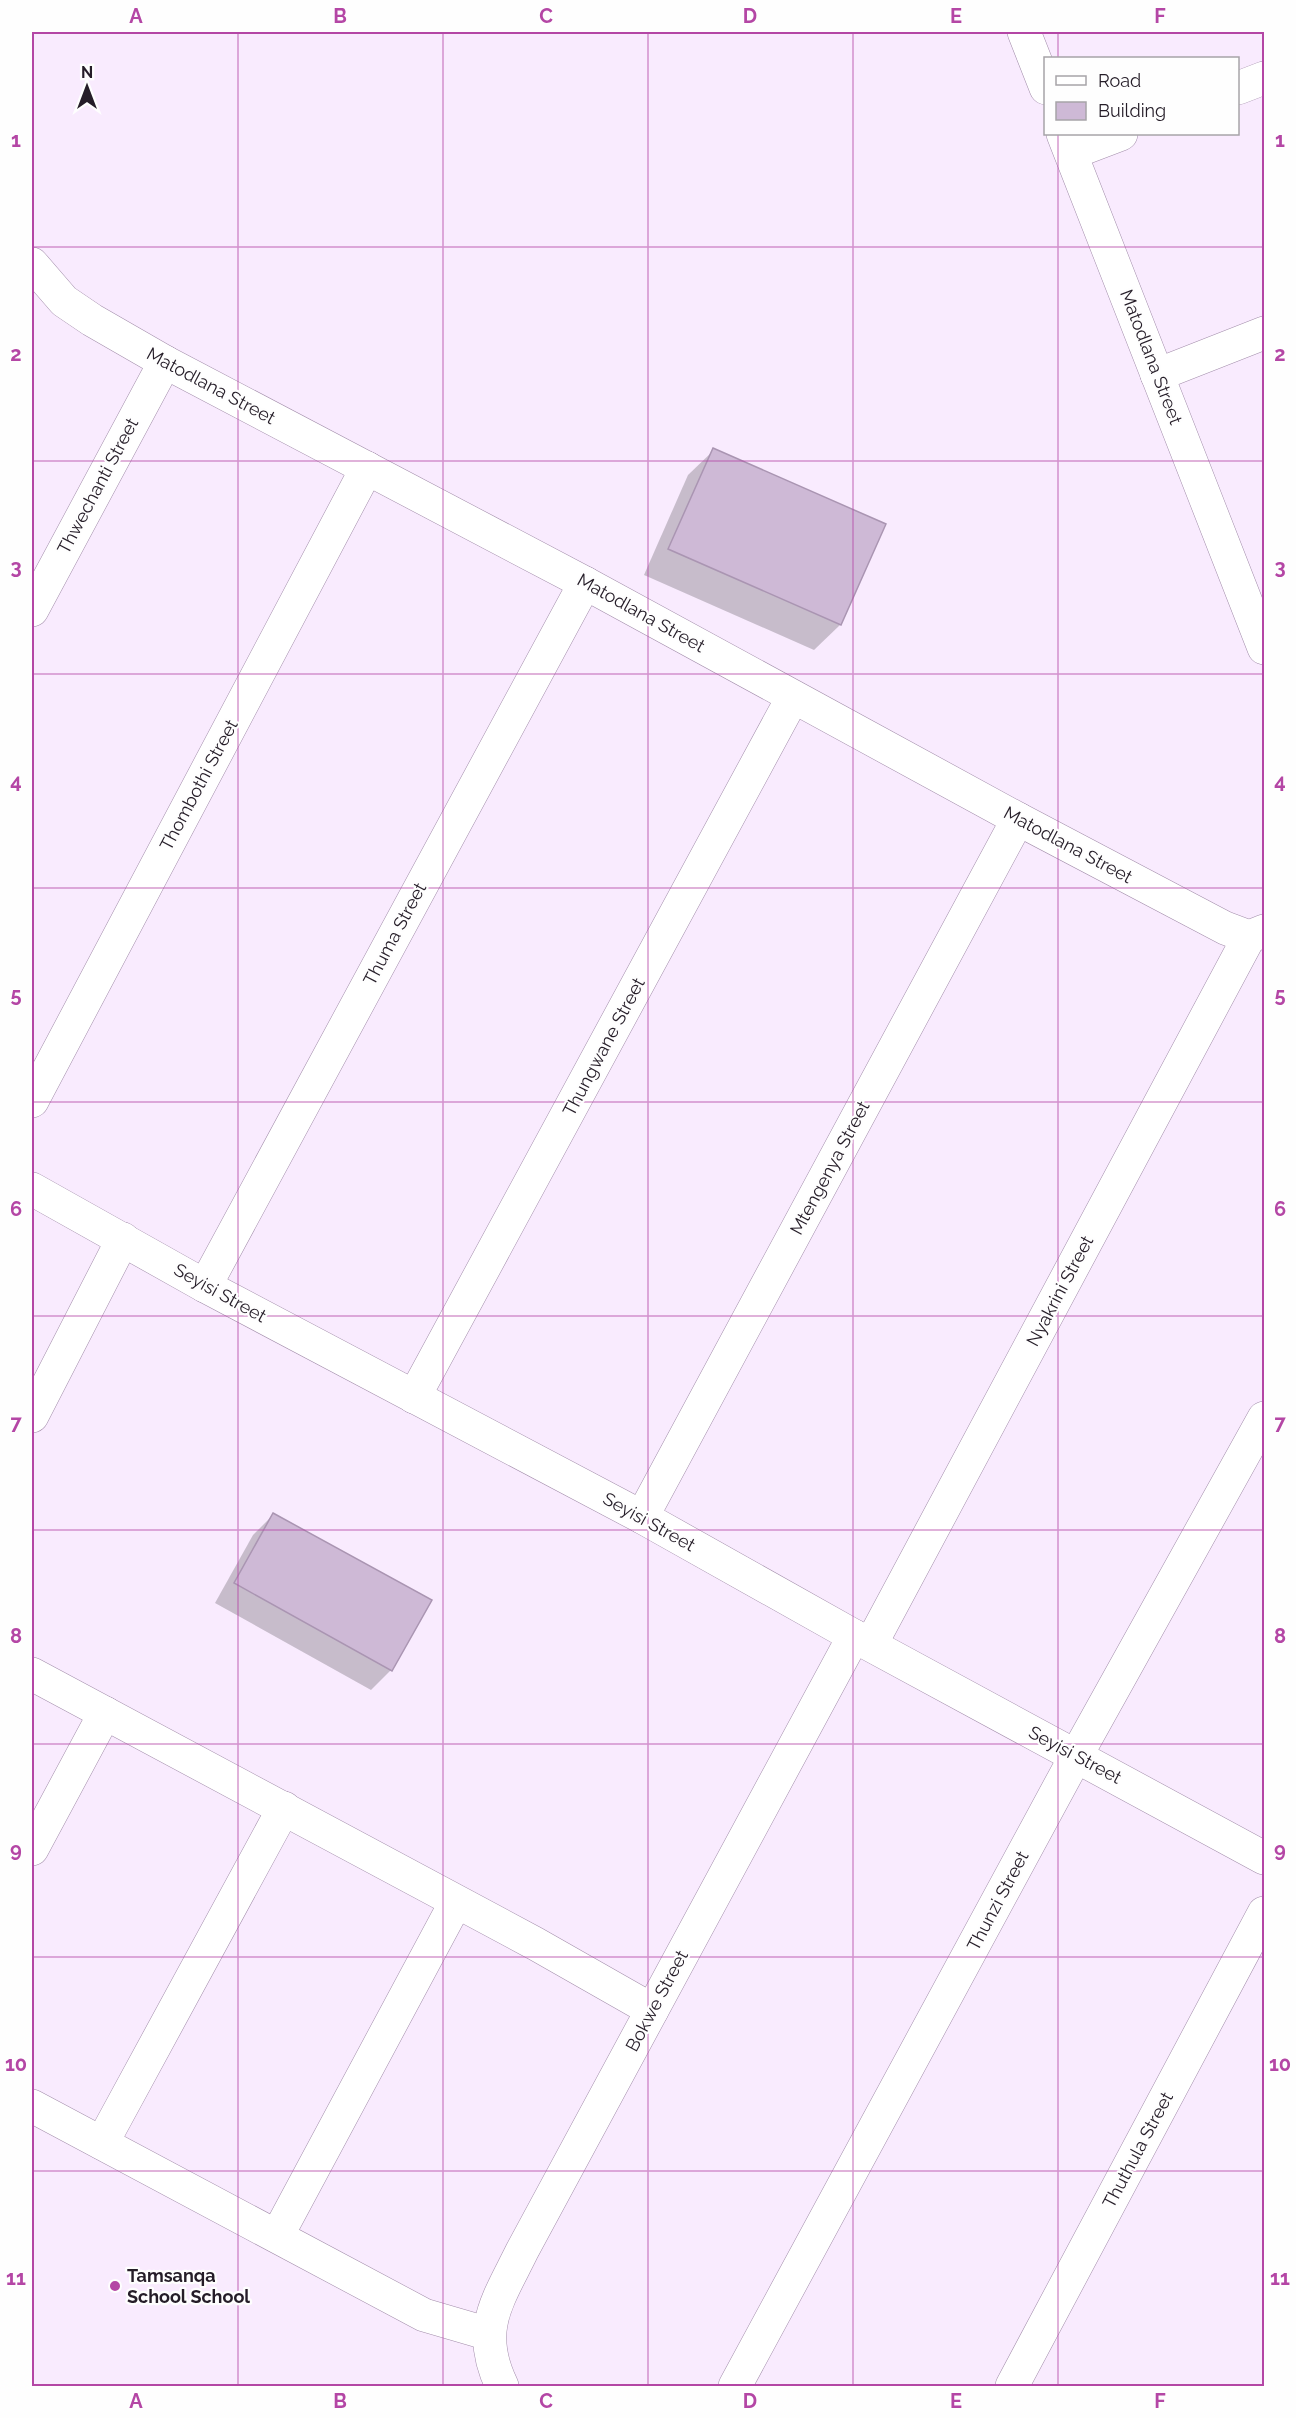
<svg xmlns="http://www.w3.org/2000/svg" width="1296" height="2418" viewBox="0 0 1296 2418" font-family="Raleway,sans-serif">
	<rect width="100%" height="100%" fill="#f9ebfe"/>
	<!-- shadow -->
	<g fill="#0003">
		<polygon points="714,450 884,525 840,625 814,650 644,575 688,475"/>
		<polygon points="273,1515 391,1670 371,1690 215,1603 253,1535"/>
	</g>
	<!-- building -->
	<g fill="#ceb9d6" stroke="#aa95b2" stroke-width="1.5">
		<polygon points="713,448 886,524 841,625 668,549"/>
		<polygon points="273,1513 432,1600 392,1671 234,1583"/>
	</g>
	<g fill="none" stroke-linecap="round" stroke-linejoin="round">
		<defs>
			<g id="minor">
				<polyline points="1024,32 1046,88"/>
				<polyline points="1238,88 1264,78"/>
				<polyline points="1063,134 1264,648"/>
				<polyline points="1071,153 1121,134"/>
				<polyline points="32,264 64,301 92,320 165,362 585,583 1018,819 1225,928 1249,937 1264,931"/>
				<polyline points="1157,375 1264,333"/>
				<polyline points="32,610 165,362"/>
				<polyline points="32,1101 367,468"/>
				<polyline points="32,1189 205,1286 642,1517 854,1636 1264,1858"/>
				<polyline points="205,1286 585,583"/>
				<polyline points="414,1397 793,697"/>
				<polyline points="32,1416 123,1239"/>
				<polyline points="642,1517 1018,819"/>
				<polyline points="871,1644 1249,937"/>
				<polyline points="32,1674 536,1944 652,2010"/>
				<polyline points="32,1849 105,1713"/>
				<polyline points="32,2106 424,2315 489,2334"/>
				<polyline points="102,2143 284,1808"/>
				<polyline points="277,2236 456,1902"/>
				<path d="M 502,2386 C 475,2330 497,2302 522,2251 L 854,1636"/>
				<polyline points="735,2386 1076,1756 1264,1418"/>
				<polyline points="1012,2386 1264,1913"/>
			</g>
		</defs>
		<!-- minor casing -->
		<use href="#minor" stroke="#a38eab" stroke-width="34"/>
		<!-- minor -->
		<use href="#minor" stroke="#fff" stroke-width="33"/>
	</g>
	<!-- grid -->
	<path fill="none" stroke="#b446a5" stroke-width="1.5" stroke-opacity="0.55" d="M 238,32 L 238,2386M 443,32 L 443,2386M 648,32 L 648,2386M 853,32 L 853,2386M 1058,32 L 1058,58M 1058,134 L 1058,2386M 32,247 L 1264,247M 32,461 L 1264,461M 32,674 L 1264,674M 32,888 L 1264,888M 32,1102 L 1264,1102M 32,1316 L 1264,1316M 32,1530 L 1264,1530M 32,1744 L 1264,1744M 32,1957 L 1264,1957M 32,2171 L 1264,2171"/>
	<!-- markers -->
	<circle fill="#b446a5" stroke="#fefefe" stroke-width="2" cx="115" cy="2286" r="6"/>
	<g text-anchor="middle" stroke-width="4.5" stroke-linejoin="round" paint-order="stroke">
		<!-- street labels -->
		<g font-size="18" fill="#251d28" stroke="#fefefe">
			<text transform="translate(1151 357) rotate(69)" y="6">Matodlana Street</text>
			<text transform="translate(211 386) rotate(28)" y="6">Matodlana Street</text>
			<text transform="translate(98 486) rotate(-62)" y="6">Thwechanti Street</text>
			<text transform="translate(641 613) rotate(29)" y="6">Matodlana Street</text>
			<text transform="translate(199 785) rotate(-62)" y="6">Thombothi Street</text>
			<text transform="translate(1068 845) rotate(28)" y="6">Matodlana Street</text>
			<text transform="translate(395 934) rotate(-62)" y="6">Thuma Street</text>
			<text transform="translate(604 1047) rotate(-62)" y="6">Thungwane Street</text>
			<text transform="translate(830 1168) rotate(-62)" y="6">Mtengenya Street</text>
			<text transform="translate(1060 1291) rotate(-62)" y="6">Nyakrini Street</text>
			<text transform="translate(220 1293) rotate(29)" y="6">Seyisi Street</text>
			<text transform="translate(649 1522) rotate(29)" y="6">Seyisi Street</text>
			<text transform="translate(1075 1755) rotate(28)" y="6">Seyisi Street</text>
			<text transform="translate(998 1901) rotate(-62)" y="6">Thunzi Street</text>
			<text transform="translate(657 2001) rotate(-62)" y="6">Bokwe Street</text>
			<text transform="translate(1138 2150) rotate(-62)" y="6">Thuthula Street</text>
		</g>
		<!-- poi labels -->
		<g font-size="18" font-weight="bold" fill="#251d28" stroke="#fefefe" text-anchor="start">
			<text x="127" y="2282">Tamsanqa<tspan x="127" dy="21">School School</tspan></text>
		</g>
	</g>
	<!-- border -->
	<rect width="1296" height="2418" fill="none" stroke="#fefefe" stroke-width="66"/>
	<!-- legend -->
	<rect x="1044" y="57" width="195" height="78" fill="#fefefe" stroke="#a7a4a8" stroke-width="1.5"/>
	<rect x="1056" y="76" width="30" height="9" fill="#ffffff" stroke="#a7a4a8" stroke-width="1.5"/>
	<text x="1098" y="87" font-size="18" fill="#251d28">Road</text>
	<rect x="1056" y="102" width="30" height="18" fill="#ceb9d6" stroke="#a7a4a8" stroke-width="1.5"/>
	<text x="1098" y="117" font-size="18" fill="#251d28">Building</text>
	<!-- north arrow -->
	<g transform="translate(87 87)" stroke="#fefefe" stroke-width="4.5" paint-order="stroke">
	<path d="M0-4.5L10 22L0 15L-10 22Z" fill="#251d28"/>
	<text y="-9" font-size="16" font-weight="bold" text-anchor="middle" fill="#251d28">N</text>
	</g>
	<rect x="33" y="33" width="1230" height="2352" fill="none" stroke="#b446a5" stroke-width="2"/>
	<g font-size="20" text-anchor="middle" font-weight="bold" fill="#b446a5">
		<text x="136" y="23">A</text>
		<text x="340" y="23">B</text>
		<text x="546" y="23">C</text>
		<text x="750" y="23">D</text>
		<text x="956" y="23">E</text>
		<text x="1160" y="23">F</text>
		<text x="16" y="147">1</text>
		<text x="1280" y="147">1</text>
		<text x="16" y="361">2</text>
		<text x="1280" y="361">2</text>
		<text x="16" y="574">3</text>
		<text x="1280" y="574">3</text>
		<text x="16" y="788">4</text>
		<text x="1280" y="788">4</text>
		<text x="16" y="1002">5</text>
		<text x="1280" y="1002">5</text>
		<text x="16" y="1216">6</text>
		<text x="1280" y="1216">6</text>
		<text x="16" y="1430">7</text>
		<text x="1280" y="1430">7</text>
		<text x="16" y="1643">8</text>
		<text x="1280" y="1643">8</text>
		<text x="16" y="1857">9</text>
		<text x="1280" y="1857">9</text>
		<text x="16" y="2071">10</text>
		<text x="1280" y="2071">10</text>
		<text x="16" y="2285">11</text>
		<text x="1280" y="2285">11</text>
		<text x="136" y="2408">A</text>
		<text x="340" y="2408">B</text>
		<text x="546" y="2408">C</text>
		<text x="750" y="2408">D</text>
		<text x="956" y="2408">E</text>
		<text x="1160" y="2408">F</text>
	</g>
</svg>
